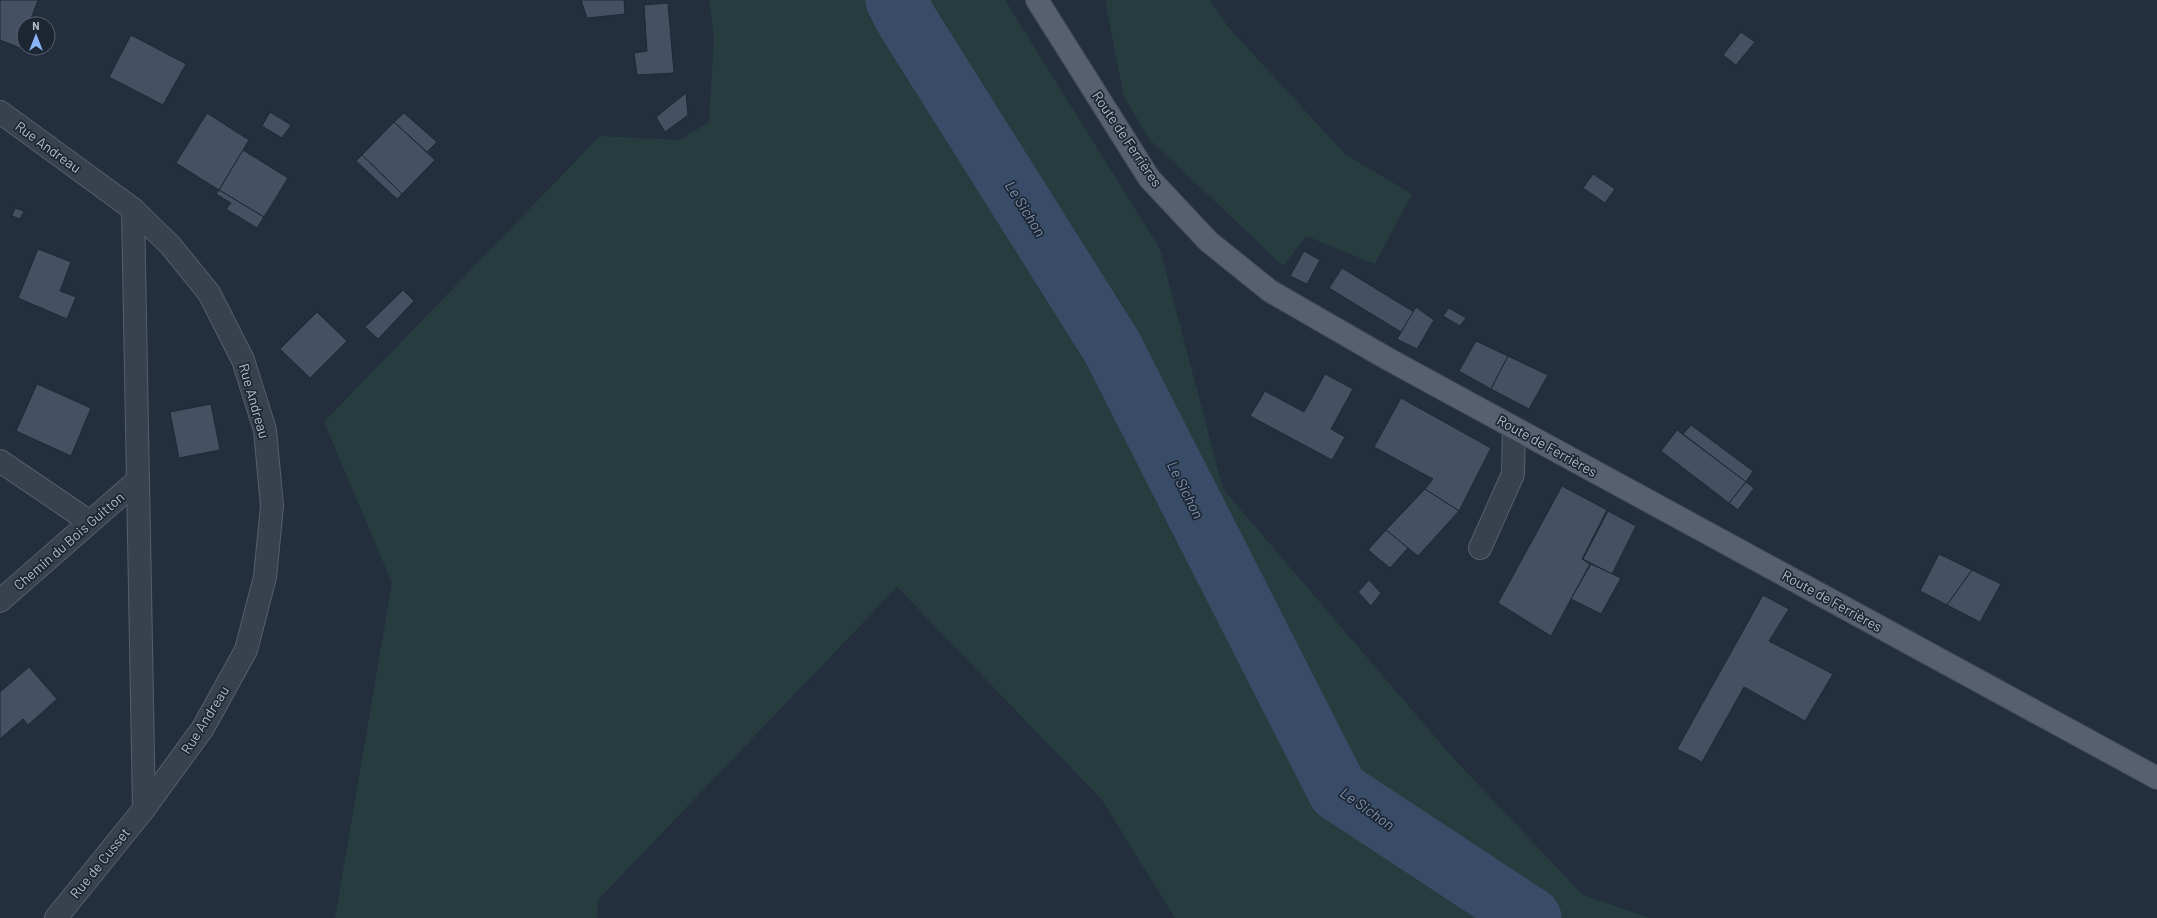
<svg xmlns="http://www.w3.org/2000/svg" width="2157" height="918" viewBox="0 0 2157 918" font-family="Barlow,sans-serif">
	<rect width="100%" height="100%" fill="#242f3e"/>
	<!-- green -->
	<g fill="#263c3f">
		<polygon points="709,0 1005,0 1160,249 1223,489 1454,759 1583,895 1650,918 1175,918 1102,800 897,587 598,900 597,918 335,918 392,583 324,422 600,136 680,140 709,122 714,38"/>
		<polygon points="1105,0 1209,0 1230,29 1345,154 1412,194 1375,264 1306,236 1283,266 1150,140 1124,97"/>
	</g>
	<g fill="none" stroke-linecap="round" stroke-linejoin="round">
		<!-- river -->
		<polyline stroke="#394c67" stroke-width="61" points="896,0 907,21 1112,347 1338,791 1531,918"/>
	</g>
	<!-- building -->
	<g fill="#455162" stroke="#1f2835">
		<polygon points="0,0 38,0 29,24 24,24 24,38 20,48 0,40"/>
		<polygon points="581,0 624,0 625,14 587,18"/>
		<polygon points="668,3 674,73 637,75 634,53 647,51 644,5"/>
		<polygon points="1741,32 1755,42 1736,65 1723,55"/>
		<polygon points="131,35 186,64 163,105 109,77"/>
		<polygon points="686,93 688,115 665,132 656,117"/>
		<polygon points="270,112 291,125 282,138 262,126"/>
		<polygon points="207,113 249,140 219,190 176,163"/>
		<polygon points="404,113 437,142 427,152 394,122"/>
		<polygon points="394,122 435,160 402,194 362,155"/>
		<polygon points="243,150 288,178 264,217 219,190"/>
		<polygon points="362,155 402,194 397,199 356,161"/>
		<polygon points="1593,174 1615,189 1605,203 1583,188"/>
		<polygon points="219,190 264,217 257,228 226,209 231,203 216,194"/>
		<polygon points="15,208 24,211 20,219 12,216"/>
		<polygon points="38,249 71,262 60,291 76,297 67,319 18,298"/>
		<polygon points="1304,251 1320,260 1307,284 1290,276"/>
		<polygon points="1342,268 1414,312 1401,332 1329,288"/>
		<polygon points="403,290 414,301 378,339 365,327"/>
		<polygon points="1416,307 1434,320 1417,349 1397,339"/>
		<polygon points="1449,308 1466,318 1460,326 1443,316"/>
		<polygon points="317,312 347,341 310,378 280,349"/>
		<polygon points="1476,341 1508,356 1491,389 1459,371"/>
		<polygon points="1508,356 1548,375 1529,409 1491,389"/>
		<polygon points="1325,374 1353,389 1331,429 1345,437 1332,460 1250,416 1265,391 1304,412"/>
		<polygon points="37,384 91,408 71,456 16,431"/>
		<polygon points="1401,398 1491,448 1459,511 1425,489 1433,479 1374,447"/>
		<polygon points="211,404 220,450 179,458 170,412"/>
		<polygon points="1691,425 1753,471 1746,482 1683,434"/>
		<polygon points="1677,430 1746,482 1729,503 1661,451"/>
		<polygon points="1746,482 1754,488 1738,510 1729,503"/>
		<polygon points="1562,486 1607,510 1582,559 1590,564 1551,636 1498,603"/>
		<polygon points="1425,489 1459,511 1418,556 1386,530"/>
		<polygon points="1608,511 1636,526 1612,574 1583,559"/>
		<polygon points="1386,530 1408,548 1390,568 1368,550"/>
		<polygon points="1939,554 1972,570 1947,605 1920,591"/>
		<polygon points="1591,564 1621,578 1601,614 1571,599"/>
		<polygon points="1972,570 2001,584 1980,622 1947,605"/>
		<polygon points="1369,580 1381,593 1371,606 1358,592"/>
		<polygon points="1763,595 1789,609 1769,641 1833,674 1805,721 1744,687 1702,762 1677,749"/>
		<polygon points="29,667 57,699 28,725 23,719 0,739 0,692"/>
	</g>
	<g fill="none" stroke-linecap="round" stroke-linejoin="round">
		<defs>
			<g id="minor">
				<polyline points="0,112 133,209 170,245 209,293 243,360 265,430 272,506 265,577 246,650 203,728 144,809 56,918"/>
				<polyline points="133,209 144,809"/>
				<polyline points="0,461 90,522"/>
				<polyline points="1480,548 1513,474 1514,428"/>
				<polyline points="0,601 138,480"/>
			</g>
			<polyline id="major" points="1037,0 1149,178 1208,241 1270,291 1388,359 2157,778"/>
		</defs>
		<!-- minor casing -->
		<use href="#minor" stroke="#565f6c" stroke-width="24"/>
		<!-- major casing -->
		<use href="#major" stroke="#414a57" stroke-width="24"/>
		<!-- minor -->
		<use href="#minor" stroke="#38414e" stroke-width="22"/>
		<!-- major -->
		<use href="#major" stroke="#56606e" stroke-width="22"/>
	</g>
	<g text-anchor="middle" stroke-width="3.5" stroke-linejoin="round" paint-order="stroke">
		<!-- street labels -->
		<g font-size="14" fill="#b4bcc9" stroke="#1d2633">
			<text transform="translate(1127 139) rotate(56)" y="5">Route de Ferrières</text>
			<text transform="translate(48 147) rotate(36)" y="5">Rue Andreau</text>
			<text transform="translate(254 401) rotate(74)" y="5">Rue Andreau</text>
			<text transform="translate(1547 446) rotate(29)" y="5">Route de Ferrières</text>
			<text transform="translate(69 541) rotate(-41)" y="5">Chemin du Bois Guitton</text>
			<text transform="translate(1832 601) rotate(29)" y="5">Route de Ferrières</text>
			<text transform="translate(205 720) rotate(-58)" y="5">Rue Andreau</text>
			<text transform="translate(100 863) rotate(-51)" y="5">Rue de Cusset</text>
		</g>
		<!-- water labels -->
		<g font-size="15" font-style="italic" fill="#7c92b1" stroke="#1d2633">
			<text transform="translate(1025 209) rotate(58)" y="5">Le Sichon</text>
			<text transform="translate(1185 490) rotate(63)" y="5">Le Sichon</text>
			<text transform="translate(1367 809) rotate(35)" y="5">Le Sichon</text>
		</g>
	</g>
	<!-- north arrow -->
	<g transform="translate(36 36)"><circle r="19" fill="#1d2633" stroke="#59626f"/>
	<path d="M0-3L7 15L0 10L-7 15Z" fill="#8ab4f8"/>
	<text y="-6" font-size="11" font-weight="bold" text-anchor="middle" fill="#b4bcc9">N</text>
	</g>
</svg>
